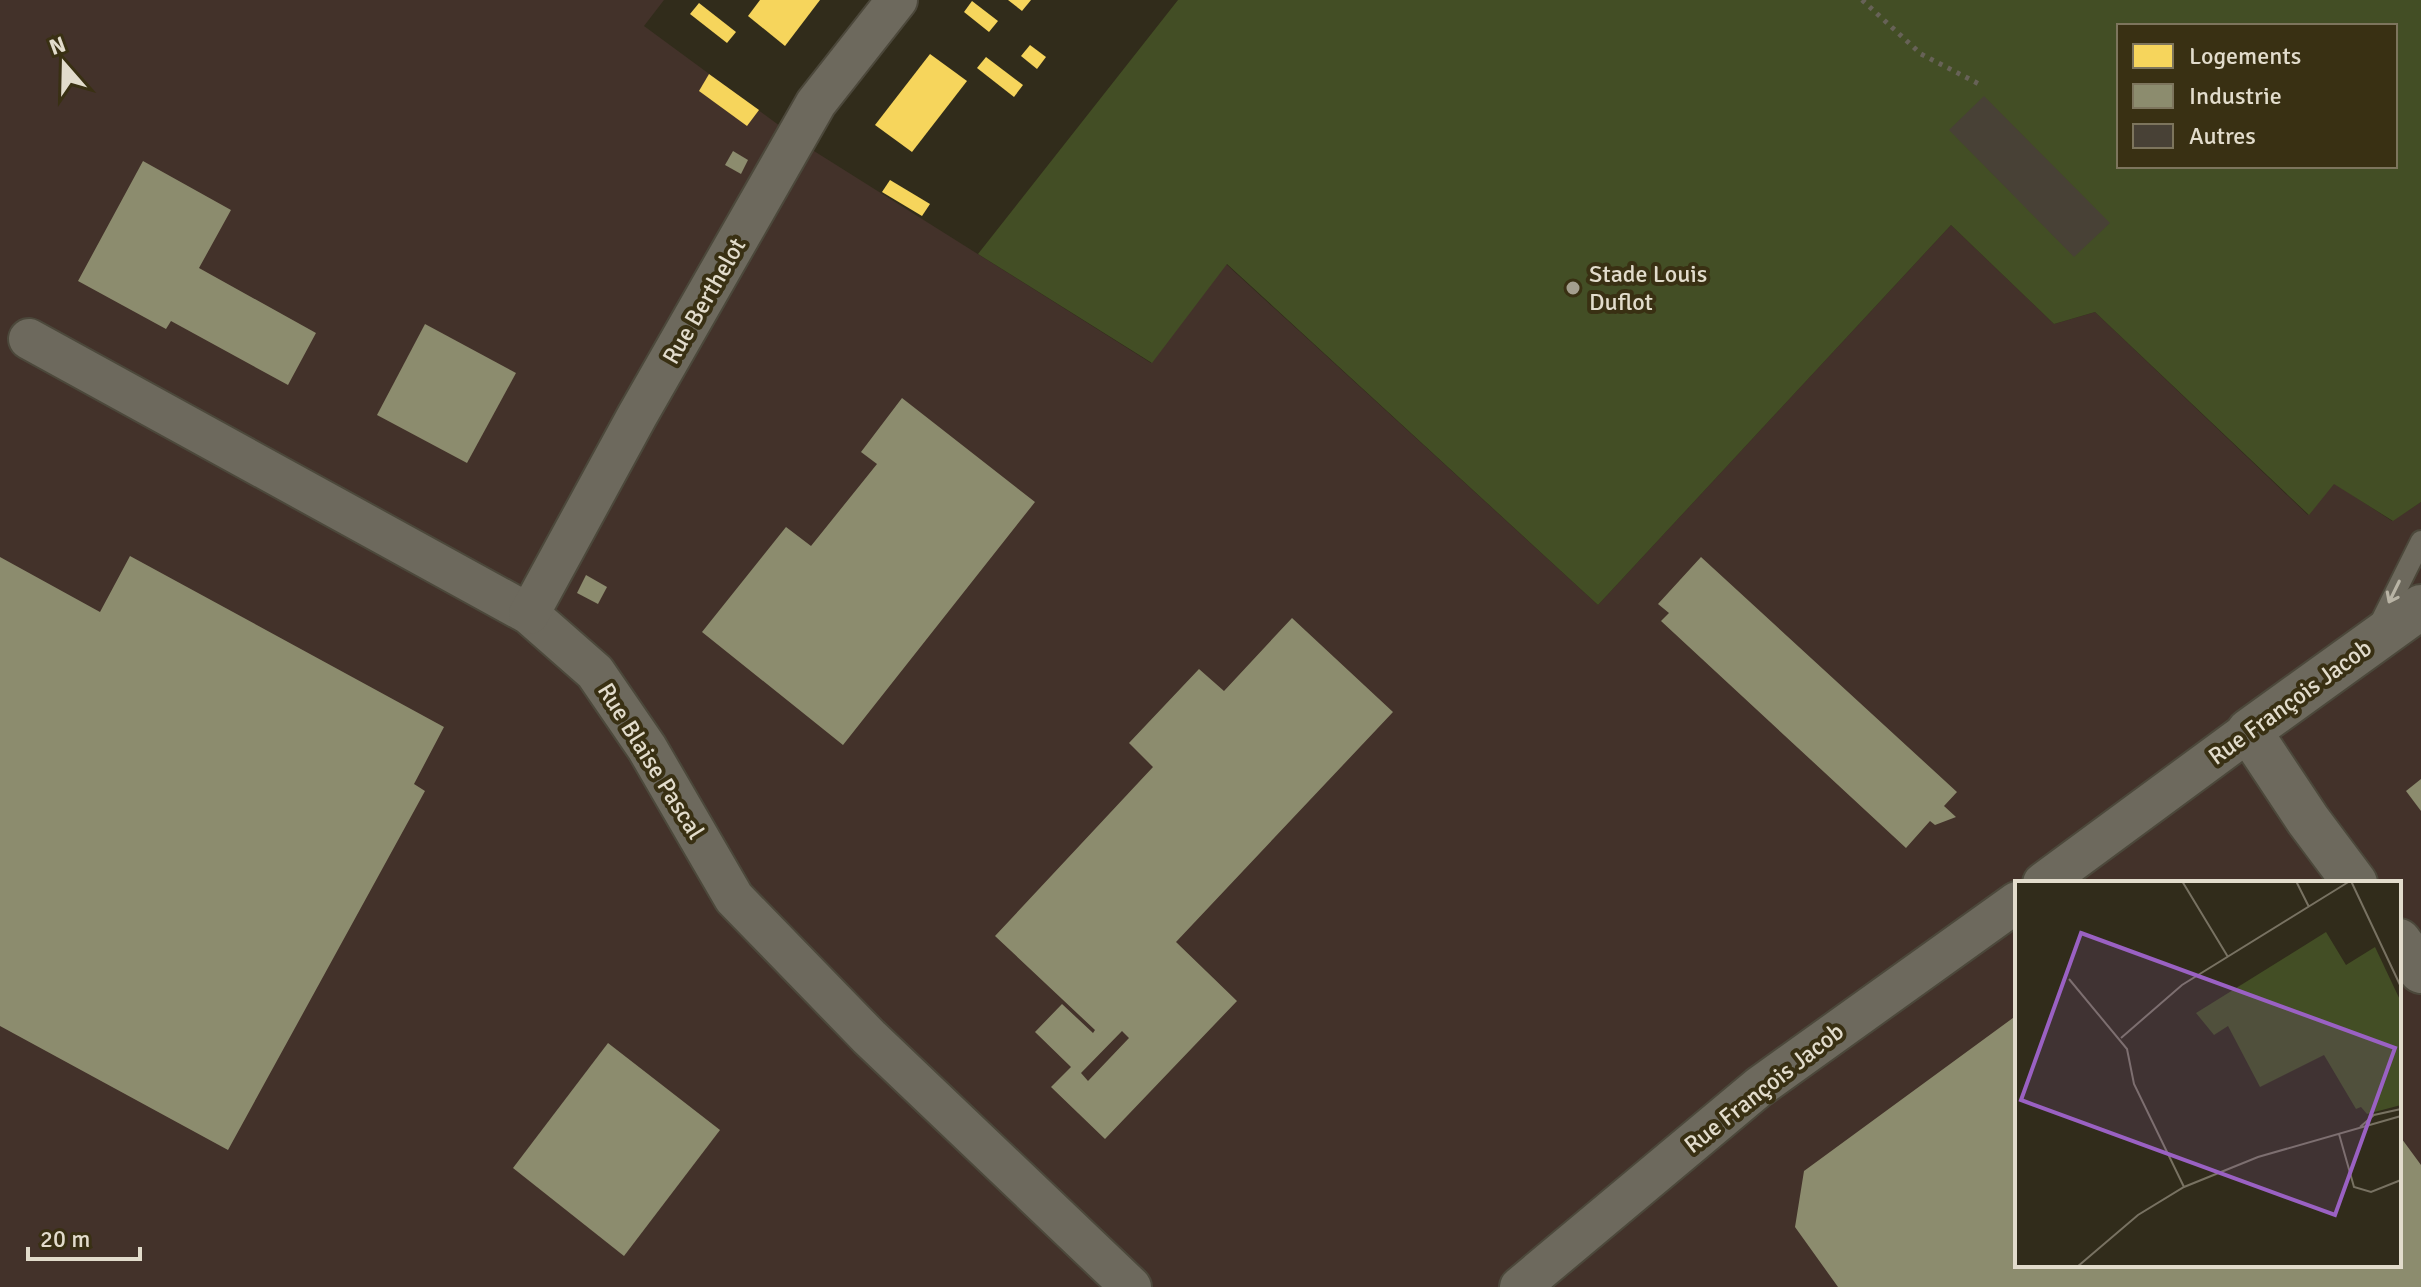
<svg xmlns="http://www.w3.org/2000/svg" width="2421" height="1287" viewBox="0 0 2421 1287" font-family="Signika,sans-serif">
	<rect width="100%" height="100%" fill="#312c1b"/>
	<!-- industrial -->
	<path fill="#43322a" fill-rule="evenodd" d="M 0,0 L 664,0 L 644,26 L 814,151 L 1151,363 L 1226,264 L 1598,605 L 1951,225 L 2054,324 L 2095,312 L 2308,515 L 2334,483 L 2392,521 L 2421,502 L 2421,1287 L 0,1287 ZM 2017,883 L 2399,883 L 2399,1265 L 2017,1265 Z"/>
	<!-- green -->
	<path fill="#434e25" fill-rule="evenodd" d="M 1178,0 L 2421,0 L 2421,502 L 2393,521 L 2334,484 L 2309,515 L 2095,312 L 2054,324 L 1951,225 L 1598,605 L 1227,264 L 1152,363 L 978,254 ZM 2119,26 L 2395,26 L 2395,166 L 2119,166 Z"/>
	<!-- homes -->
	<g fill="#f6d55c">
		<polygon points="760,0 820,0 785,46 748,16"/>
		<polygon points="1008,0 1031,0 1022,11"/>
		<polygon points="972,1 998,21 989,32 964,12"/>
		<polygon points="699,3 736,32 727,43 690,14"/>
		<polygon points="1030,45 1046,57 1037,69 1021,56"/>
		<polygon points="930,54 967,81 912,152 875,125"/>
		<polygon points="986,57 1023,85 1014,97 977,68"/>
		<polygon points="709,74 759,110 747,126 699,91"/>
		<polygon points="890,180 930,204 922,216 882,192"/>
	</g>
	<!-- industry -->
	<g fill="#8c8c6e" fill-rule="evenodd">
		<polygon points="733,151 748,160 741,174 725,165"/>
		<polygon points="143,161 231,210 199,268 316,333 288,385 171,321 166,329 78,281"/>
		<polygon points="425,324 516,373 467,463 377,415"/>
		<polygon points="902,398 1035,502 843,745 702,632 786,527 811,546 877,464 861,452"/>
		<polygon points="130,556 444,727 414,784 425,791 228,1150 0,1026 0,557 100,612"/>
		<polygon points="1701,557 1957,792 1944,806 1956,817 1935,825 1930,821 1906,848 1661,621 1669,613 1658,604"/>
		<polygon points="586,575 607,587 598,604 577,593"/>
		<path d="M 1292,618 L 1393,712 L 1176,942 L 1237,1001 L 1105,1139 L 1051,1087 L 1071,1067 L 1035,1032 L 1062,1004 L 1093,1033 L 1095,1030 L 995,936 L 1153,767 L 1129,743 L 1199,669 L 1224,691 ZM 1122,1031 L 1129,1038 L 1088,1081 L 1081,1073 Z"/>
		<polygon points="2421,779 2421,811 2406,791"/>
		<polygon points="2017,1015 2017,1265 2399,1265 2399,1135 2421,1165 2421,1287 1838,1287 1795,1227 1804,1171"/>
		<polygon points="608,1043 720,1130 624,1256 513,1168"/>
	</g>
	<!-- building -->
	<polygon fill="#484136" points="1984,96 2110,223 2074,257 1949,130"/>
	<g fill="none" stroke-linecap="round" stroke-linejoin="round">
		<defs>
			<polyline id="service" points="2378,627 2421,541"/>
			<g id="minor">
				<polyline points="29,339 529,614 595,672 647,748 734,898 869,1037 1131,1287"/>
				<polyline points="529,614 637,416 816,103 897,0"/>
				<polyline points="2043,883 2249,731"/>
				<polyline points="1520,1287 1759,1087 2017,902"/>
			</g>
			<g id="tertiary">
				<polyline points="2355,883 2308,820 2249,731 2421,607"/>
				<polyline points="2399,941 2421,971"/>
			</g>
		</defs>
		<!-- service casing -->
		<use href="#service" stroke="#4c483b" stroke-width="24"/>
		<!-- minor casing -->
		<use href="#minor" stroke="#4c483b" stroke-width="44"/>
		<!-- tertiary casing -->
		<use href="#tertiary" stroke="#4c483b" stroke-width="48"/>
		<!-- path -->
		<polyline stroke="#676257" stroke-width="5" stroke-dasharray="4 6" stroke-linecap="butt" points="1862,0 1921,54 1979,84"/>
		<!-- service -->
		<use href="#service" stroke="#6d695d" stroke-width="20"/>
		<!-- minor -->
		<use href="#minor" stroke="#6d695d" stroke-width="40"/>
		<!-- tertiary -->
		<use href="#tertiary" stroke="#6d695d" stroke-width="44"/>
	</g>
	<!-- one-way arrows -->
	<defs><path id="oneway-shaft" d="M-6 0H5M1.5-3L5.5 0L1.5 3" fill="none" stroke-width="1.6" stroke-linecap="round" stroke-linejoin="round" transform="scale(2)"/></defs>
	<use stroke="#b9b4a5" href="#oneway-shaft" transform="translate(2394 592) rotate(116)"/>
	<!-- markers -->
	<circle fill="#a49e8e" stroke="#393013" stroke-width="3" cx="1573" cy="288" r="8"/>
	<g text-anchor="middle" stroke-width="8" stroke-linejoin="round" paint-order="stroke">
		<!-- poi labels -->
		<g font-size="24" fill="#e2dccc" stroke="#393013" text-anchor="start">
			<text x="1589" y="282">Stade Louis<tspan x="1589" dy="28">Duflot</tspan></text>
		</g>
		<!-- street labels -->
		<g font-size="24" fill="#e2dccc" stroke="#393013">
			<text transform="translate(704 301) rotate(-60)" y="8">Rue Berthelot</text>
			<text transform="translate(2290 702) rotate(-36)" y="8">Rue François Jacob</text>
			<text transform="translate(651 761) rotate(58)" y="8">Rue Blaise Pascal</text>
			<text transform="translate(1764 1088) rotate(-38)" y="8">Rue François Jacob</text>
		</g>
	</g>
	<!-- overview -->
	<g transform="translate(2015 881)">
		<rect width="386" height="386" fill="#312c1b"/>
		<path d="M 311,51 L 331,84 L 360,66 L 386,121 L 386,224 L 352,233 L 346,226 L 341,228 L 309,174 L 245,206 L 213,145 L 199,154 L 181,132 Z" fill="#434e25"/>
		<path fill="none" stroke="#787262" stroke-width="2" d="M 167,0 L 213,76M 281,0 L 294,26M 336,0 L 386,106M 54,98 L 112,168 L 119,203 L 169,306M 106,157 L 167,104 L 335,0M 345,246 L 359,234 L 386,228M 324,253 L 339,306 L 356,311 L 386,299M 62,386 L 123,334 L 169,306 L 243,276 L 386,235"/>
		<path fill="#9a61c3" fill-opacity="0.15" stroke="#9a61c3" stroke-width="4" d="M 66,52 L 380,167 L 320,334 L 6,219 Z"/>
		<rect width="386" height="386" fill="none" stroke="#e2dccc" stroke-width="4"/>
	</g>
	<!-- legend -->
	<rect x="2117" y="24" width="280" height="144" fill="#393013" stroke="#7d755d" stroke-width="2"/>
	<rect x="2133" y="44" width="40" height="24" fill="#f6d55c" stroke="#7d755d" stroke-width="2"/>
	<text x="2189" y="64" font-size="24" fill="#e2dccc">Logements</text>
	<rect x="2133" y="84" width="40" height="24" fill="#8c8c6e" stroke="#7d755d" stroke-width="2"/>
	<text x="2189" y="104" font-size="24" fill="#e2dccc">Industrie</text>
	<rect x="2133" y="124" width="40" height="24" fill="#484136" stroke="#7d755d" stroke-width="2"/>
	<text x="2189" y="144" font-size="24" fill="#e2dccc">Autres</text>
	<!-- north arrow -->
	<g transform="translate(64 64) rotate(340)" stroke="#393013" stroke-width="6" paint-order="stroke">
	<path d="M0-6L14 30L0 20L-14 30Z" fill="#e2dccc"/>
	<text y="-12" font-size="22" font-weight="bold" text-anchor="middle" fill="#e2dccc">N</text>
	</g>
	<!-- scale -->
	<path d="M28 1247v12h112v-12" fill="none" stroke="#e2dccc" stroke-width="4"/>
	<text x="40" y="1247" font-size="24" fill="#e2dccc" stroke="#393013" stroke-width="6" paint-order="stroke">20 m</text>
</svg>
